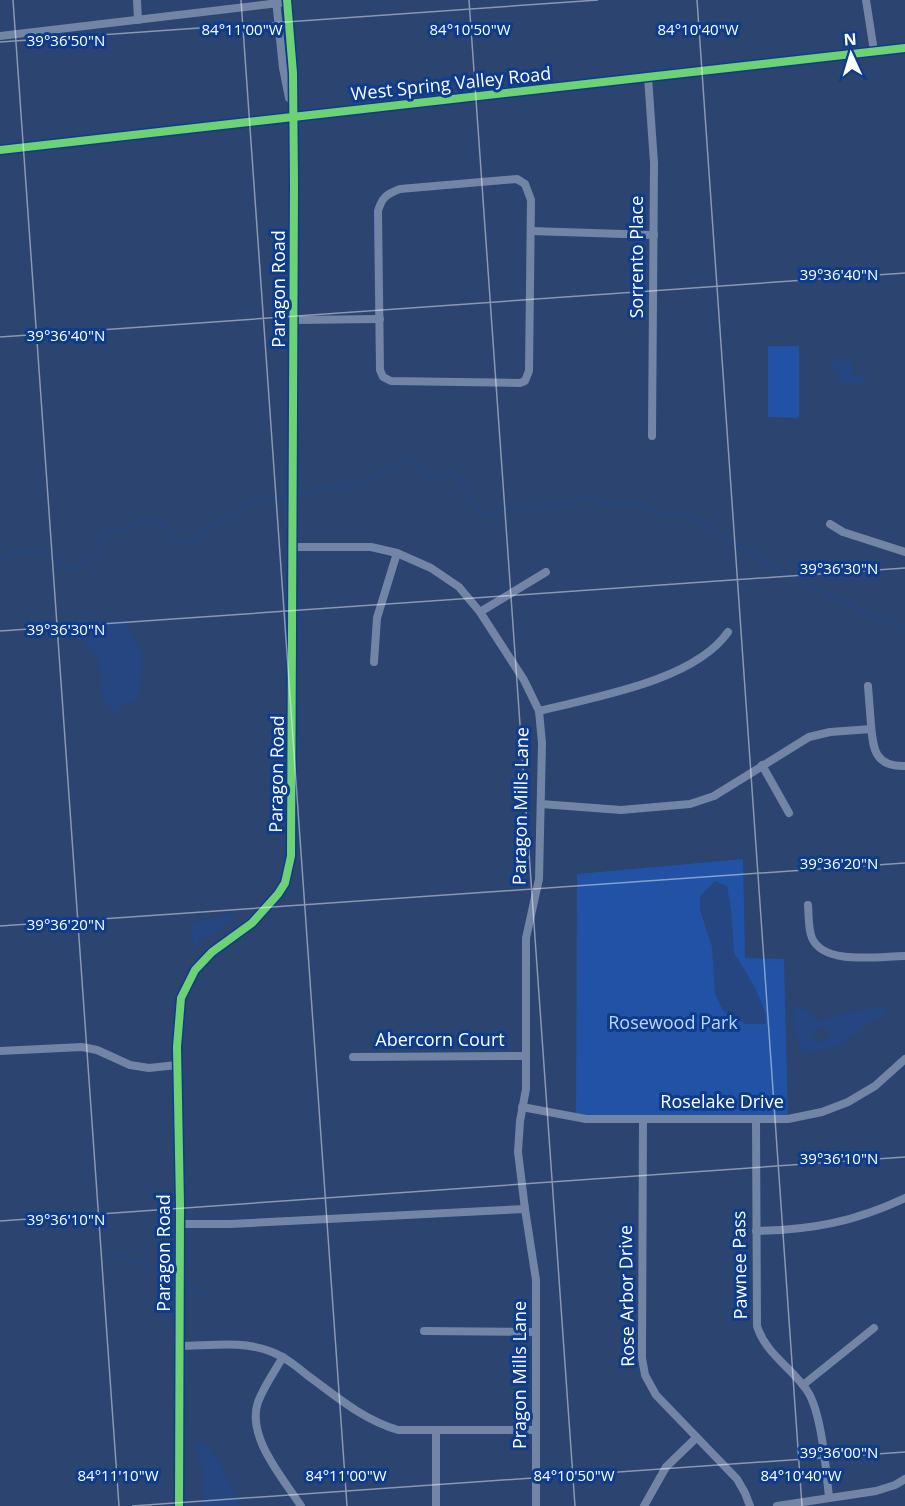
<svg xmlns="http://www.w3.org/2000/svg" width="905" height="1506" viewBox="0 0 905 1506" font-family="'Open Sans',sans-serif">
	<rect width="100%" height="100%" fill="#2b4470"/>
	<!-- green -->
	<g fill="#2152a5">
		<polygon points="768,346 799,346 799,418 768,417"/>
		<polygon points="743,859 745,958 784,959 788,1119 576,1117 577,874"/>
	</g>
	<!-- water -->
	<g fill="#254680" fill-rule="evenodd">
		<polygon points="833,360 852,361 852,376 866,376 866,383 840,383 840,370 832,369"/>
		<polygon points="123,618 143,655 140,693 135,702 123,704 116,714 103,700 98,658 85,644 97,624"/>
		<polygon points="715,881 727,886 731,910 734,953 755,987 765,1012 766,1024 746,1024 723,1011 715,993 712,947 700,910 700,896"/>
		<polygon points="229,914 234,920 194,946 190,929 194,922"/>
		<path d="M 796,1005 L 811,1014 L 819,1021 L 851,1011 L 885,1007 L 888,1016 L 870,1022 L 840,1046 L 808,1053 L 800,1049 C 796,1036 788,1017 796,1005 ZM 821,1027 L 830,1029 L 830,1039 L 817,1042 L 812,1035 Z"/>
		<path d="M 199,1441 C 215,1446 233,1490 241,1506 L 203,1506 L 203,1471 L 196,1448 Z"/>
	</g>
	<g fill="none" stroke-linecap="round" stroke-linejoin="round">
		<!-- stream -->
		<g stroke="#254680" stroke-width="2">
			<polyline points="0,556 6,557 13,552 41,549 71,570 100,551 102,532 128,530 139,520 165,525 177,540 192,545 204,531 256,500 311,494 328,486 364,485 389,467 404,460 412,461 428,477 440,476 453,472 460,479 475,506 486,513 496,514 509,508 569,506 579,499 595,495 599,504 636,503 653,512 688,514 784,574 887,622 905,628"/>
			<polyline points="106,1252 145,1266 178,1282"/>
			<polyline points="184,1284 206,1295"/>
		</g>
		<!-- minor -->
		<g stroke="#7285a4" stroke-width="8">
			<polyline points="137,0 138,20"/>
			<polyline points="276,0 283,68 289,98"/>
			<polyline points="866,0 874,51"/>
			<polyline points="0,36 287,2"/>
			<polyline points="648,77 654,163 652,436"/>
			<polyline points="0,150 905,48"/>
			<path d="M 517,179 L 525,184 L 531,200 L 529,371 L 525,381 L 520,383 L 391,381 L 383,377 L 380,370 L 378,211 C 382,197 387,194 400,189 Z"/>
			<polyline points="531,231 654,235"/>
			<polyline points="294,320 380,319"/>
			<polyline points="830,524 843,532 905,552"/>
			<polyline points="294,547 371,547 397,553 431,568 459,587 480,612 524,680 539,711 542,743 539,879 526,938 526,1089 520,1121 518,1152 525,1209"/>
			<polyline points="480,612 546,572"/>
			<polyline points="374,662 377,618 397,553"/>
			<path d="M 868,686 C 869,699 870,712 871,725 C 873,749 875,767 905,766"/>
			<path d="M 539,711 C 594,697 694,681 728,632"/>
			<polyline points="762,765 789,813"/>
			<polyline points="541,804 621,810 690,804 714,796 809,737 830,732 871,729"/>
			<path d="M 808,905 C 809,916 808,929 812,938 C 824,966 880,956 905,956"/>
			<polyline points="0,1051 82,1047 97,1050 130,1065 149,1068 177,1065"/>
			<polyline points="353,1057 526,1056"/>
			<polyline points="522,1107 586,1119 788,1119 822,1112 848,1102 875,1086 905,1059"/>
			<polyline points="643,1119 642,1358 645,1375 656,1395 737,1479 745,1493 750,1506"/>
			<path d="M 756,1119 L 757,1326 C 766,1355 793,1368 808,1392 C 822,1415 826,1470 829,1497"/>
			<polyline points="180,1224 230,1224 525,1209 536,1280 536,1506"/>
			<path d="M 756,1231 C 811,1230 854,1222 905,1198"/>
			<polyline points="424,1331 536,1332"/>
			<path d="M 179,1346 C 209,1346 244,1340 272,1352 C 285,1357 296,1366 307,1375 C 336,1396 363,1420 398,1430 L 536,1430"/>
			<path d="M 283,1357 C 274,1372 264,1386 258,1402 C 246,1437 283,1478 301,1506"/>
			<polyline points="803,1385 874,1328"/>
			<polyline points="436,1431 436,1506"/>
			<polyline points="179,1506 180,1205 177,1047 181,998 195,970 212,952 252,923 278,894 285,883 291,856 294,184 293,73 287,0"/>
			<polyline points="644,1506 666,1467 696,1438"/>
			<polyline points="777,1506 876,1491 895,1485 905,1479"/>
		</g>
		<defs>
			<g id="cycleway">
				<polyline points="0,150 905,48"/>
				<polyline points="179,1506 180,1205 177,1047 181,998 195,970 212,952 252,923 278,894 285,883 291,856 294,184 293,73 287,0"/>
			</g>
		</defs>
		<!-- cycleway casing -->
		<use href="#cycleway" stroke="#0e3c8d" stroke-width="11"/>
		<!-- cycleway -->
		<use href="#cycleway" stroke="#6cd273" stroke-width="8"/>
	</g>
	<!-- ticks -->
	<path fill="none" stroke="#fff" stroke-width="1.5" stroke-opacity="0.45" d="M 13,0 L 119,1506M 241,0 L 347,1506M 469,0 L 575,1506M 697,0 L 802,1506M 0,42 L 598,0M 0,337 L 905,273M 0,631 L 905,568M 0,926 L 905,863M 0,1221 L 905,1157M 132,1506 L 905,1452"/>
	<g text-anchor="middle" stroke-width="6" stroke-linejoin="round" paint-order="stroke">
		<!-- street labels -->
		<g font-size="18" fill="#fff" stroke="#0e3c8d">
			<text transform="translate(451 84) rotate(-6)" y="6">West Spring Valley Road</text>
			<text transform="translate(637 257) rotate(-90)" y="6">Sorrento Place</text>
			<text transform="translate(279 289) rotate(-90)" y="6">Paragon Road</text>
			<text transform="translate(277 774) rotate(-89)" y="6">Paragon Road</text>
			<text transform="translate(521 806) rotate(-89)" y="6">Paragon Mills Lane</text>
			<text x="440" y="1046">Abercorn Court</text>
			<text x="722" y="1108">Roselake Drive</text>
			<text transform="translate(164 1253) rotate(-90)" y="6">Paragon Road</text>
			<text transform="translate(740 1265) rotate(-91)" y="6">Pawnee Pass</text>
			<text transform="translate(627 1296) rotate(-91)" y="6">Rose Arbor Drive</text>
			<text transform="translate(520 1375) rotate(-90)" y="6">Pragon Mills Lane</text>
		</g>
		<!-- park labels -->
		<g font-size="18" fill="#bcd5fe" stroke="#0e3c8d">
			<text x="673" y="1029">Rosewood Park</text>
		</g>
	</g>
	<g font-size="15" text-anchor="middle" fill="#fff" stroke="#0e3c8d" stroke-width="6" stroke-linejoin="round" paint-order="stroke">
		<text x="242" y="35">84°11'00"W</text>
		<text x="470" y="35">84°10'50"W</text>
		<text x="698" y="35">84°10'40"W</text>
		<text x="66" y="46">39°36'50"N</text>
		<text x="839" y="280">39°36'40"N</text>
		<text x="66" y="341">39°36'40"N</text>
		<text x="839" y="574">39°36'30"N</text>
		<text x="66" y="635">39°36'30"N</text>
		<text x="839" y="869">39°36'20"N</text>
		<text x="66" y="930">39°36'20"N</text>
		<text x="839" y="1164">39°36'10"N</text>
		<text x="66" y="1225">39°36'10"N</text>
		<text x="839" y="1458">39°36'00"N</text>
		<text x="118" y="1481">84°11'10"W</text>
		<text x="346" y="1481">84°11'00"W</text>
		<text x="574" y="1481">84°10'50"W</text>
		<text x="801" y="1481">84°10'40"W</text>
	</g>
	<!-- north arrow -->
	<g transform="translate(851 54) rotate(356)" stroke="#0e3c8d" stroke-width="4.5" paint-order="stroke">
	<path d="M0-4.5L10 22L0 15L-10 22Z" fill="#ffffff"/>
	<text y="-9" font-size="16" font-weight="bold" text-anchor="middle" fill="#ffffff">N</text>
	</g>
</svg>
